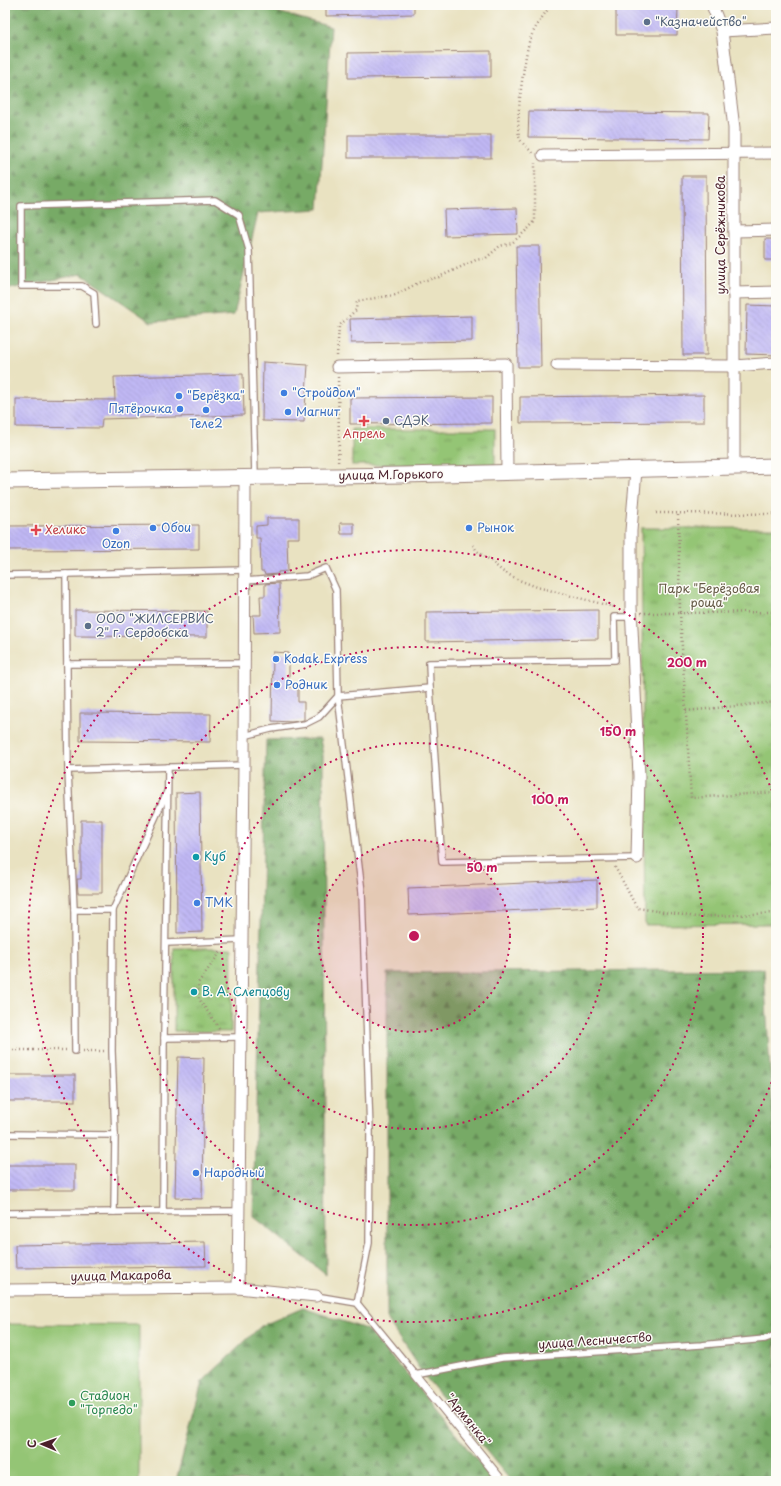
<svg xmlns="http://www.w3.org/2000/svg" width="781" height="1486" viewBox="0 0 781 1486" font-family="'Playpen Sans',sans-serif">
	<defs>
		<pattern id="grass-tufts" width="24" height="20" patternUnits="userSpaceOnUse"><rect width="24" height="20" fill="#94c575"/><path d="M3 7l-1-3M5 7V3M7 7l1-3M15 17l-1-3M17 17v-4M19 17l1-3" fill="none" stroke="#7b9f60"/></pattern>
		<pattern id="forest-firs" width="22" height="20" patternUnits="userSpaceOnUse"><rect width="22" height="20" fill="#7a6"/><path d="M5 1l3.5 6h-7zM16 11l3.5 6h-7z" fill="#648a54"/></pattern>
		<pattern id="building-back-hatch" width="6" height="6" patternUnits="userSpaceOnUse"><rect width="6" height="6" fill="#c0b8f4"/><path d="M-1 5l2 2M0 0l6 6M5-1l2 2" fill="none" stroke="#a69ed1"/></pattern>
	</defs>
	<rect width="100%" height="100%" fill="#fdfcf7"/>
	<filter id="ink" filterUnits="userSpaceOnUse"><feTurbulence type="fractalNoise" baseFrequency=".025" numOctaves="2"/><feDisplacementMap in="SourceGraphic" scale="8" xChannelSelector="R" yChannelSelector="G"/><feConvolveMatrix kernelMatrix="1 2 1 2 8 2 1 2 1" color-interpolation-filters="sRGB"/></filter>
	<filter id="wash" filterUnits="userSpaceOnUse"><feTurbulence type="fractalNoise" baseFrequency=".012" numOctaves="4" result="noise"/><feDisplacementMap in="SourceGraphic" scale="16" xChannelSelector="R" yChannelSelector="G"/><feGaussianBlur stdDeviation="0.9" result="paint"/><feColorMatrix in="noise" values="0 0 0 0 0 0 0 0 0 0 0 0 0 0 0 0 0 1.4 0 .05"/><feComposite in="paint" operator="in"/></filter>
	<g filter="url(#wash)">
		<rect width="100%" height="100%" fill="#e9e2c1"/>
		<!-- grass -->
		<g fill="url(#grass-tufts)" stroke="#6f7250">
			<rect x="352" y="429" width="143" height="36"/>
			<polygon points="641,528 776,528 776,924 645,925"/>
			<polygon points="174,948 232,948 231,1032 174,1031"/>
		</g>
		<!-- forest -->
		<g fill="url(#forest-firs)" stroke="#606448">
			<polygon points="5,5 253,5 331,27 319,209 258,213 234,315 151,322 81,274 5,290"/>
			<polygon points="320,739 323,755 326,1275 253,1216 266,740"/>
			<polygon points="764,969 776,1168 776,1481 511,1481 423,1374 387,1320 387,973"/>
			<polygon points="303,1308 366,1329 409,1377 494,1481 176,1481 202,1382 261,1326"/>
		</g>
		<!-- pitch -->
		<polygon fill="#94c575" stroke="#6f7250" points="5,1324 139,1325 139,1481 5,1481"/>
		<g id="blocks">
			<!-- building -->
			<g fill="url(#building-back-hatch)">
				<polygon points="326,5 414,5 414,14 326,16"/>
				<polygon points="678,8 677,35 616,35 616,10"/>
				<polygon points="491,51 491,77 348,78 348,53"/>
				<polygon points="529,111 709,113 708,139 528,137"/>
				<rect x="348" y="135" width="143" height="23"/>
				<polygon points="682,176 706,176 707,355 683,355"/>
				<polygon points="517,208 518,234 445,236 444,210"/>
				<rect x="765" y="239" width="11" height="21"/>
				<polygon points="516,246 539,246 541,367 518,367"/>
				<polygon points="747,305 776,306 776,355 746,354"/>
				<polygon points="472,316 472,341 351,343 350,319"/>
				<polygon points="263,362 308,365 304,422 262,421"/>
				<polygon points="243,374 244,415 102,419 101,428 16,427 16,399 115,400 114,377"/>
				<polygon points="704,395 704,422 520,423 520,397"/>
				<polygon points="492,397 492,423 350,424 350,398"/>
				<polygon points="267,518 299,518 299,538 287,538 288,571 278,572 278,574 265,575 264,572 261,572 260,538 256,538 256,526 267,525"/>
				<polygon points="340,523 354,523 354,534 341,534"/>
				<polygon points="199,525 199,549 5,550 5,526"/>
				<polygon points="279,583 280,632 254,633 253,615 261,615 260,596 265,596 265,584"/>
				<polygon points="75,610 207,611 207,637 75,636"/>
				<polygon points="598,610 598,639 426,642 426,612"/>
				<polygon points="273,652 289,653 289,687 298,687 298,702 304,702 304,720 292,722 272,721"/>
				<polygon points="80,713 211,714 210,742 80,741"/>
				<polygon points="200,792 202,932 177,933 176,793"/>
				<polygon points="81,820 102,820 102,893 78,893 77,879 81,879"/>
				<polygon points="597,880 597,907 409,915 408,888"/>
				<polygon points="178,1057 204,1058 202,1199 175,1198"/>
				<rect x="5" y="1075" width="70" height="26"/>
				<rect x="5" y="1165" width="70" height="25"/>
				<polygon points="205,1242 206,1266 16,1268 15,1245"/>
			</g>
		</g>
	</g>
	<g filter="url(#ink)">
		<use href="#blocks" fill-opacity="0" stroke="#9a8076" stroke-width="1"/>
		<g fill="none" stroke-linecap="round" stroke-linejoin="round">
			<defs>
				<g id="service">
					<polyline points="96,324 94,293 82,286 21,286 21,206 215,200 239,215 249,250 255,475"/>
					<polyline points="5,575 66,574"/>
					<polyline points="245,581 307,576 326,568 336,590 338,696 362,892 370,1131 369,1243 357,1303"/>
					<polyline points="67,664 245,663"/>
					<polyline points="430,688 429,663 615,660 614,617 632,617"/>
					<polyline points="244,736 271,729 305,724 319,717 338,696 430,688 442,862 637,858"/>
					<polyline points="68,770 244,765"/>
					<polyline points="74,910 75,1051"/>
					<polyline points="113,910 167,792"/>
					<polyline points="166,943 242,940"/>
					<polyline points="164,1038 168,767"/>
					<polyline points="5,1134 115,1135 114,1212"/>
					<polyline points="115,1135 112,1051 113,910 74,910 68,770 66,574 245,570"/>
					<polyline points="163,1212 164,1038 241,1037"/>
					<polyline points="5,1213 239,1211"/>
					<polyline points="316,1296 357,1303 416,1375 502,1358 701,1345 765,1339 776,1335"/>
				</g>
				<polyline id="pedestrian" points="416,1375 502,1481"/>
				<g id="minor">
					<polyline points="712,5 722,31 734,128 734,467"/>
					<polyline points="722,31 776,28"/>
					<polyline points="543,155 776,153"/>
					<polyline points="734,231 776,230"/>
					<polyline points="733,293 776,292"/>
					<polyline points="557,365 734,366 776,363"/>
					<polyline points="337,367 506,364 507,473"/>
					<polyline points="636,470 631,531 631,607 639,776 637,858"/>
					<polyline points="245,478 244,765 238,1288 316,1296"/>
					<polyline points="5,1290 238,1288"/>
				</g>
				<polyline id="secondary" points="5,481 403,475 776,466"/>
			</defs>
			<!-- service casing -->
			<use href="#service" stroke="#9a8076" stroke-width="8"/>
			<!-- pedestrian casing -->
			<use href="#pedestrian" stroke="#9a8076" stroke-width="10"/>
			<!-- minor casing -->
			<use href="#minor" stroke="#9a8076" stroke-width="13"/>
			<!-- secondary casing -->
			<use href="#secondary" stroke="#9a8076" stroke-width="17"/>
			<!-- path -->
			<g stroke="#9a8076" stroke-width="2.5" stroke-dasharray="1 3" stroke-linecap="butt">
				<path d="M 532,153 C 529,148 522,144 520,139 C 514,127 525,53 530,39 C 535,27 543,16 551,5"/>
				<polyline points="337,356 339,326 356,310 357,301 395,295 422,281 439,277 476,260 486,258 500,246 512,243 529,228 535,221 535,163"/>
				<polyline points="338,377 339,444 338,464"/>
				<polyline points="656,513 776,514"/>
				<polyline points="473,545 477,551 490,560 502,571 519,580 537,587 614,607"/>
				<polyline points="776,612 680,613 691,798 776,792"/>
				<polyline points="641,613 680,613 678,513"/>
				<polyline points="686,711 776,702"/>
				<polyline points="615,867 637,908 696,917 776,913"/>
				<polyline points="219,1028 199,999 198,983 222,950"/>
				<polyline points="5,1050 66,1050"/>
				<polyline points="83,1051 104,1051"/>
			</g>
			<!-- service -->
			<use href="#service" stroke="#fff" stroke-width="5.5"/>
			<!-- pedestrian -->
			<use href="#pedestrian" stroke="#fff" stroke-width="8"/>
			<!-- minor -->
			<use href="#minor" stroke="#fff" stroke-width="11"/>
			<!-- secondary -->
			<use href="#secondary" stroke="#fff" stroke-width="15"/>
		</g>
	</g>
	<!-- distance rings -->
	<circle cx="414" cy="936" r="96" fill="#c2185b" fill-opacity=".12"/>
	<g fill="none" stroke="#c2185b" stroke-width="2" stroke-dasharray="2 4">
		<circle cx="414" cy="936" r="96"/>
		<circle cx="414" cy="936" r="193"/>
		<circle cx="414" cy="936" r="289"/>
		<path d="M776 1071A386 386 0 1 1 776 801"/>
	</g>
	<!-- markers -->
	<g fill="#5c6f8a" stroke="#fdfcf7" stroke-width="1.5">
		<circle cx="647" cy="22" r="4"/>
		<circle cx="386" cy="421" r="4"/>
		<circle cx="88" cy="626" r="4"/>
	</g>
	<g fill="#3f7fe0" stroke="#fdfcf7" stroke-width="1.5">
		<circle cx="284" cy="393" r="4"/>
		<circle cx="179" cy="396" r="4"/>
		<circle cx="180" cy="409" r="4"/>
		<circle cx="206" cy="410" r="4"/>
		<circle cx="288" cy="412" r="4"/>
		<circle cx="153" cy="528" r="4"/>
		<circle cx="469" cy="528" r="4"/>
		<circle cx="116" cy="531" r="4"/>
		<circle cx="276" cy="659" r="4"/>
		<circle cx="277" cy="685" r="4"/>
		<circle cx="197" cy="903" r="4"/>
		<circle cx="196" cy="1173" r="4"/>
	</g>
	<g fill="#e0444e" stroke="#fdfcf7" stroke-width="1.5">
		<path d="M362 415h4v4h4v4h-4v4h-4v-4h-4v-4h4z"/>
		<path d="M34 524h4v4h4v4h-4v4h-4v-4h-4v-4h4z"/>
	</g>
	<g fill="#0f9aa8" stroke="#fdfcf7" stroke-width="1.5">
		<circle cx="196" cy="857" r="4"/>
		<circle cx="194" cy="992" r="4"/>
	</g>
	<circle fill="#2e9e5b" stroke="#fdfcf7" stroke-width="1.5" cx="72" cy="1403" r="4"/>
	<g text-anchor="middle" stroke-width="3" stroke-linejoin="round" paint-order="stroke">
		<!-- service labels -->
		<g font-size="12" fill="#4e5e75" stroke="#fdfcf7" text-anchor="start">
			<text x="655" y="26">"Казначейство"</text>
			<text x="394" y="425">СДЭК</text>
			<text x="96" y="623">ООО "ЖИЛСЕРВИС<tspan x="96" dy="14">2" г. Сердобска</tspan></text>
		</g>
		<!-- street labels -->
		<g font-size="12" fill="#4a1f2b" stroke="#fdfcf7">
			<text transform="translate(721 235) rotate(-90)" y="4">улица Серёжникова</text>
			<text transform="translate(391 475) rotate(-1)" y="4">улица М.Горького</text>
			<text transform="translate(121 1276) rotate(-1)" y="4">улица Макарова</text>
			<text transform="translate(595 1341) rotate(-4)" y="4">улица Лесничество</text>
			<text transform="translate(468 1420) rotate(51)" y="4">"Армянка"</text>
		</g>
		<!-- shop labels -->
		<g font-size="12" fill="#366cbe" stroke="#fdfcf7" text-anchor="start">
			<text x="292" y="397">"Стройдом"</text>
			<text x="187" y="400">"Берёзка"</text>
			<text x="172" y="413" text-anchor="end">Пятёрочка</text>
			<text x="296" y="416">Магнит</text>
			<text x="206" y="428" text-anchor="middle">Теле2</text>
			<text x="161" y="532">Обои</text>
			<text x="477" y="532">Рынок</text>
			<text x="116" y="548" text-anchor="middle">Ozon</text>
			<text x="284" y="663">Kodak Express</text>
			<text x="285" y="689">Родник</text>
			<text x="205" y="907">ТМК</text>
			<text x="204" y="1177">Народный</text>
		</g>
		<!-- health labels -->
		<g font-size="12" fill="#be3a42" stroke="#fdfcf7">
			<text x="364" y="438">Апрель</text>
			<text x="45" y="534" text-anchor="start">Хеликс</text>
		</g>
		<!-- park labels -->
		<g font-size="12" fill="#645945" stroke="#fdfcf7">
			<text x="709" y="593">Парк "Берёзовая<tspan x="709" dy="14">роща"</tspan></text>
		</g>
		<!-- culture labels -->
		<g font-size="12" fill="#0d838f" stroke="#fdfcf7" text-anchor="start">
			<text x="204" y="861">Куб</text>
			<text x="202" y="996">В. А. Слепцову</text>
		</g>
		<!-- leisure labels -->
		<g font-size="12" fill="#27864d" stroke="#fdfcf7" text-anchor="start">
			<text x="80" y="1400">Стадион<tspan x="80" dy="14">"Торпедо"</tspan></text>
		</g>
	</g>
	<circle cx="414" cy="936" r="6" fill="#c2185b" stroke="#fdfcf7" stroke-width="2"/>
	<g font-size="12" text-anchor="middle" font-weight="bold" fill="#c2185b" stroke="#fdfcf7" stroke-width="3" stroke-linejoin="round" paint-order="stroke">
		<text x="687" y="667">200 m</text>
		<text x="618" y="736">150 m</text>
		<text x="550" y="804">100 m</text>
		<text x="482" y="872">50 m</text>
	</g>
	<!-- margin -->
	<rect width="781" height="1486" fill="none" stroke="#fdfcf7" stroke-width="20"/>
	<!-- north arrow -->
	<g transform="translate(42 1444) rotate(272)" stroke="#fdfcf7" stroke-width="3" paint-order="stroke">
	<path d="M0-3L7 15L0 10L-7 15Z" fill="#4a1f2b"/>
	<text y="-6" font-size="11" font-weight="bold" text-anchor="middle" fill="#4a1f2b">С</text>
	</g>
</svg>
